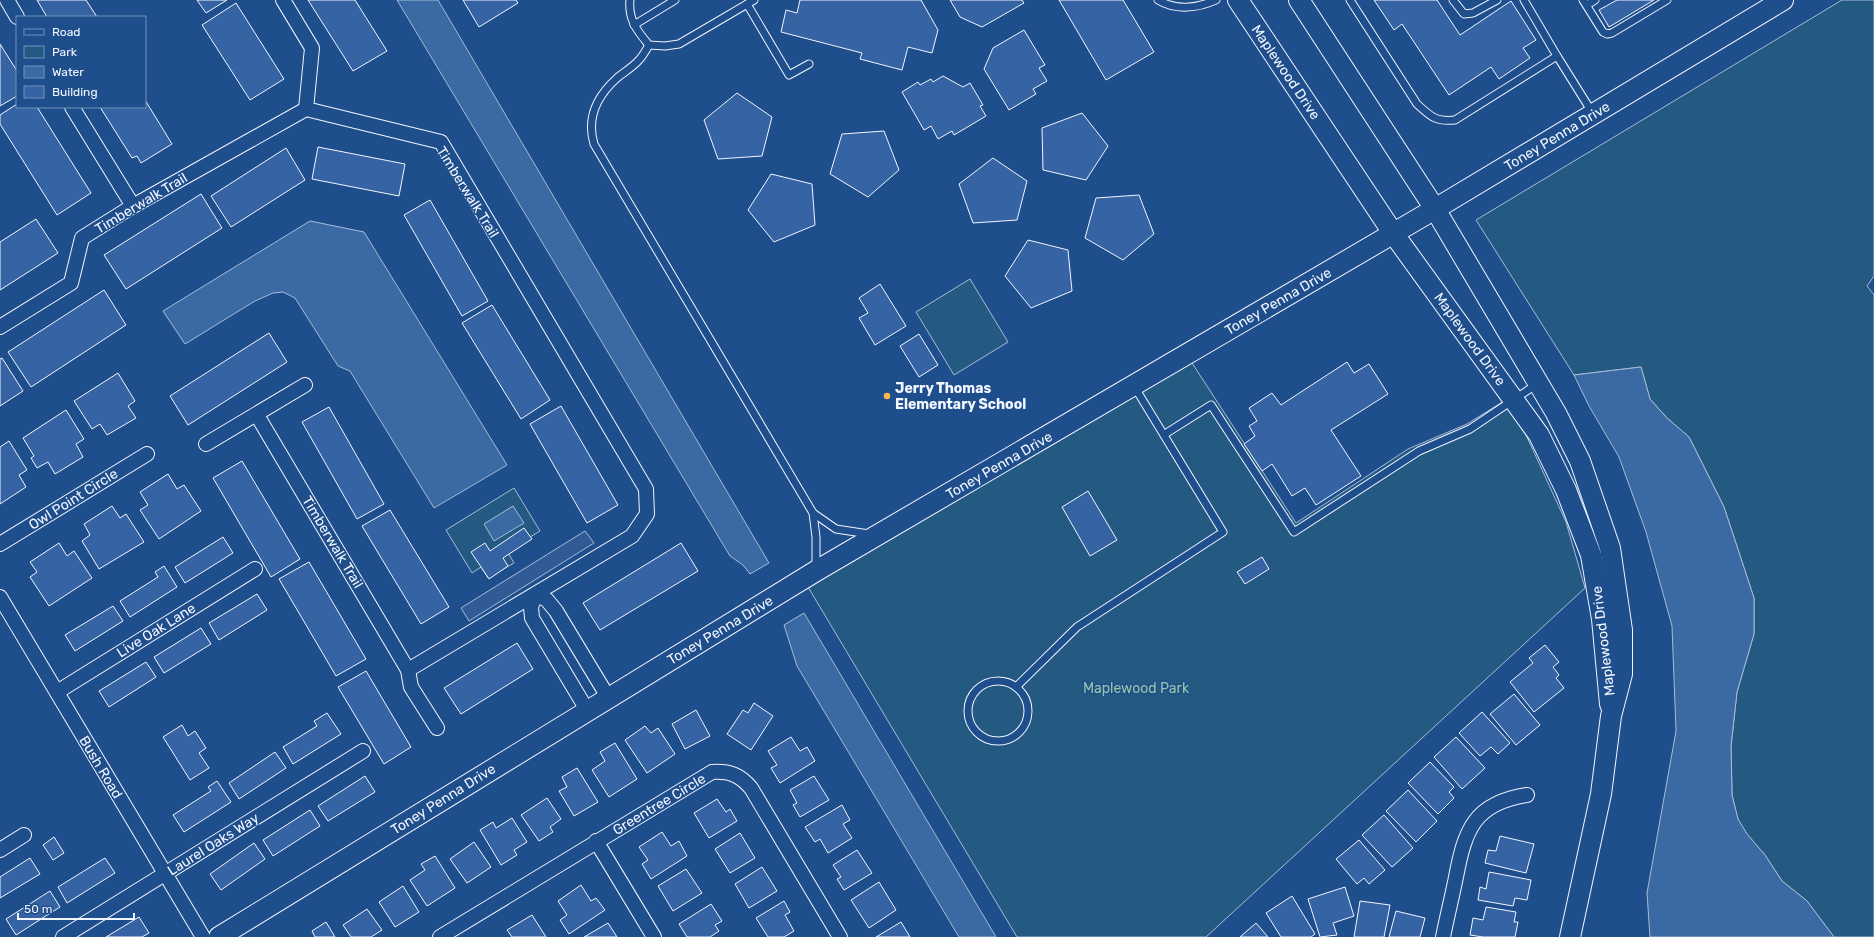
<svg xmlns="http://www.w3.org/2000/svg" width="1874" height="937" viewBox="0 0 1874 937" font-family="Rubik,sans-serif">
	<rect width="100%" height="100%" fill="#1f4e8c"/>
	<!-- green -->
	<g fill="#245a82" stroke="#a8bbd7">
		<polygon points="1842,0 1874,0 1874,276 1867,286 1874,295 1874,937 1834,937 1807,901 1782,881 1765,855 1747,834 1738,820 1732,795 1731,746 1737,692 1754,634 1754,598 1724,507 1689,437 1667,418 1650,399 1641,367 1574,375 1476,220"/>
		<polygon points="970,279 1008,342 954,375 916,312"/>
		<polygon points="1192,363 1296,523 1408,449 1467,424 1504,401 1527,437 1566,522 1585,588 1206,937 1017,937 808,587"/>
		<polygon points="514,488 540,531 507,551 514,563 488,578 481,567 472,573 446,530"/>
	</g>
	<!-- parking -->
	<polygon fill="#305b95" stroke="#a8bbd7" points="585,531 594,543 469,621 461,608"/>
	<!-- water -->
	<g fill="#3b69a3" stroke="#a8bbd7">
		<polygon points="397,0 438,0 769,563 750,574 743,565 730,556"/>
		<polygon points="310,221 364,232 507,465 434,508 350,371 338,366 295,298 283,292 273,293 255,301 185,344 163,311"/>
		<polygon points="1641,367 1650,399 1667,418 1689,437 1724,507 1754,598 1754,634 1737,692 1731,746 1732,795 1738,819 1747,834 1765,855 1782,881 1807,901 1834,937 1650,937 1647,893 1676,731 1672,626 1646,532 1619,457 1589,406 1574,375"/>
		<polygon points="513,506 524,523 494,541 484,524"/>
		<polygon points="804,613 996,937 959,937 797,666 784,625"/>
	</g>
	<!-- building -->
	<g fill="#3563a3" stroke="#f2f6ff">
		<polygon points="37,0 86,0 97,17 47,17"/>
		<polygon points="197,0 227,0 206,13"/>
		<polygon points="308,0 355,0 387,51 353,71"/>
		<polygon points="463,0 516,0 518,3 479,27"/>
		<polygon points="800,0 921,0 938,30 932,53 908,47 902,70 860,59 862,53 781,32 786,10 797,13"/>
		<polygon points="950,0 1022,0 1024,3 982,27 960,17"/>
		<polygon points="1059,0 1123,0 1154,52 1106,80"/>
		<polygon points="1374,0 1437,0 1460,35 1511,1 1536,40 1523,48 1530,58 1499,79 1491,67 1449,95 1402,24 1394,30"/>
		<polygon points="1617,0 1654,0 1609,27 1599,10"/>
		<polygon points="236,3 284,79 250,100 202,25"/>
		<polygon points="1024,30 1045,65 1039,68 1047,81 1033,89 1036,94 1009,110 984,69 993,48"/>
		<polygon points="0,44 17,71 17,96 0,106"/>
		<polygon points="943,76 963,87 970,83 983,105 980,106 986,116 954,135 952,131 938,139 931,126 924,130 902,92 918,82 920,85 931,79 933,82"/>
		<polygon points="737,93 772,117 762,156 718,159 704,120"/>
		<polygon points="145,100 172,144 141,163 137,156 132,158 100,107 145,107"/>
		<polygon points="17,104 17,107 37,107 91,193 57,215 0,124 0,115"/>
		<polygon points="1082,113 1108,146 1086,180 1043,170 1042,128"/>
		<polygon points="884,131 899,170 868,197 830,174 842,134"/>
		<polygon points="318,147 405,164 399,196 312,179"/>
		<polygon points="286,148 305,180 231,227 211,196"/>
		<polygon points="993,158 1027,181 1017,220 973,223 959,184"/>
		<polygon points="771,174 812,184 815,225 774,242 748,210"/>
		<polygon points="201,194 222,228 126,289 104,255"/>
		<polygon points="1139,195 1154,234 1123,260 1085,238 1096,198"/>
		<polygon points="430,200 488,301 462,316 404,215"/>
		<polygon points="36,219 58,253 0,290 0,242"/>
		<polygon points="1028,240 1068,250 1072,291 1031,308 1005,276"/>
		<polygon points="880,284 906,326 875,345 859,318 868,313 859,298"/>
		<polygon points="104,290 126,325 31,387 8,352"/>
		<polygon points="492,305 550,400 521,419 462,323"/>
		<polygon points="269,333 287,362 188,425 170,396"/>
		<polygon points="919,334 938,365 919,377 900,346"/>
		<polygon points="2,358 23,391 0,406 0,359"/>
		<polygon points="1347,362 1354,373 1369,364 1388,394 1331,430 1361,476 1316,505 1305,488 1292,496 1272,464 1262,471 1244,444 1255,436 1249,426 1257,421 1249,408 1272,393 1281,405"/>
		<polygon points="118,373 135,401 128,406 136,418 107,435 100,424 92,429 74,401"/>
		<polygon points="561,406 618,505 587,523 530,424"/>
		<polygon points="329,407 384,504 357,519 302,422"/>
		<polygon points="66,410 84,439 76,444 83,457 55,474 48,462 37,468 31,458 34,456 23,438"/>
		<polygon points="9,441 27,470 19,475 26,487 0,504 0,447"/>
		<polygon points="242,461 300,559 271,577 213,478"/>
		<polygon points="168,474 177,489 184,485 201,511 159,539 140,510 148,505 140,492"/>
		<polygon points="1088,491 1117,540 1090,556 1062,507"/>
		<polygon points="112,506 120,518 126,514 144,542 99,569 82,541 90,535 84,524"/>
		<polygon points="390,510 449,607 421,624 362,526"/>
		<polygon points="524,528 532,539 503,558 508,566 489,579 471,552 485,543 490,551"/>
		<polygon points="223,537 233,553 185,583 175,567"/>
		<polygon points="59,543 67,556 74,551 92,578 49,606 30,577 37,572 30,562"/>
		<polygon points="681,543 698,571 600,630 583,603"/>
		<polygon points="1262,557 1269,569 1245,584 1237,572"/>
		<polygon points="309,562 366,659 336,676 279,579"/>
		<polygon points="164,566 177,587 130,617 120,601 158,577 155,572"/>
		<polygon points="257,594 267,610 219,640 209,623"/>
		<polygon points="113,606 123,621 75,651 65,635"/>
		<polygon points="201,628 211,644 164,673 154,657"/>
		<polygon points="517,643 533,669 461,714 444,688"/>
		<polygon points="1545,645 1559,662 1553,667 1559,675 1556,678 1564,688 1534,712 1510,682 1533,663 1529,658"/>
		<polygon points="146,662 156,677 109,707 99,691"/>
		<polygon points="366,671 411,747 384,764 338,687"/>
		<polygon points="1514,694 1540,725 1516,745 1490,714"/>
		<polygon points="754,703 773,716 751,750 727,734 743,710 748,713"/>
		<polygon points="696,710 710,736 685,749 672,724"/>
		<polygon points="1482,712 1510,743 1498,754 1491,747 1480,756 1459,733"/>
		<polygon points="327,713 341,734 293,764 283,747 317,726 314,721"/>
		<polygon points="182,725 188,736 195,731 206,748 199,753 209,768 190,780 163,737"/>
		<polygon points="645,726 651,733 658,728 675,754 647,773 625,740"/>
		<polygon points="791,737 800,751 807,747 815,761 780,783 771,768 777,765 768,751"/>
		<polygon points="1456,737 1485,768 1462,789 1434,757"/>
		<polygon points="615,743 637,779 609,797 592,770 605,761 600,752"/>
		<polygon points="275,752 286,768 239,799 229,783"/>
		<polygon points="1430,762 1454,787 1449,792 1454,798 1438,814 1408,783"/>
		<polygon points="577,768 598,802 574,816 559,791 567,787 562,777"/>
		<polygon points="365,776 375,792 328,821 318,806"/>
		<polygon points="814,776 829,800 800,817 793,805 797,803 790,790"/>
		<polygon points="217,781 231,802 184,832 173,815 211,791 208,787"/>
		<polygon points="1408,790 1437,821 1416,842 1386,811"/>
		<polygon points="547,798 561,819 550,827 553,832 539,841 521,815"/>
		<polygon points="717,799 726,812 730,809 737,821 709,838 694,813"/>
		<polygon points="842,805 850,820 843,824 852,838 828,853 820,839 815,842 805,827"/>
		<polygon points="310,810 320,826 273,856 263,840"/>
		<polygon points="1384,815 1413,848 1392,867 1362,835"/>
		<polygon points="512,818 527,842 514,850 517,855 501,865 480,830 493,822 496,828"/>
		<polygon points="662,832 671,846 679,841 687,856 651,879 642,864 648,860 639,847"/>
		<polygon points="740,833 755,858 730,873 715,849"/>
		<polygon points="1500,836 1534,844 1526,873 1485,863 1488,850 1496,851"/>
		<polygon points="54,837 64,853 53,860 43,845"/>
		<polygon points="1359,840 1385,870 1369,884 1364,878 1357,884 1336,859"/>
		<polygon points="474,842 491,867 467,883 450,859"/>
		<polygon points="254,843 265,859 221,890 210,874"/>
		<polygon points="857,850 872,873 844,890 837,879 841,877 833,865"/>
		<polygon points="435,856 455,888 427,906 410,880 425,870 421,864"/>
		<polygon points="30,858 40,874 0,898 0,877"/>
		<polygon points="105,858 115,873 67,903 58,887"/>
		<polygon points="762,867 777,891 749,908 735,884"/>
		<polygon points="686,869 702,893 673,911 658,886"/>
		<polygon points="1489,872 1531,880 1527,900 1515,898 1513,906 1478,900 1480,887 1486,889"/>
		<polygon points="879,882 896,910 869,928 851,900"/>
		<polygon points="581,885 591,901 596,898 605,910 569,934 560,920 567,915 558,901"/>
		<polygon points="403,886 419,912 395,927 379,902"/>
		<polygon points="1345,887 1354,916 1333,923 1337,935 1320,937 1308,899"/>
		<polygon points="50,891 60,907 16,935 6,919"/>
		<polygon points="1292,896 1315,934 1311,937 1281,937 1266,913"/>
		<polygon points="784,901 790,912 785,915 794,931 784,937 768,937 756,918"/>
		<polygon points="1360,901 1390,905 1384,937 1354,937"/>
		<polygon points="711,904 722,921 715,925 719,931 710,937 687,937 679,924"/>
		<polygon points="1486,907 1516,912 1514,922 1518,922 1515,937 1483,937 1470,935 1473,918 1483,920"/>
		<polygon points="367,909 382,930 371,937 351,937 343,925"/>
		<polygon points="1396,911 1425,918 1420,937 1389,937"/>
		<polygon points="532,915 546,937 512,937 507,930"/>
		<polygon points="139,917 149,933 142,937 106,937"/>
		<polygon points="326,922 335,937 315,937 312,931"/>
		<polygon points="901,922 910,937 876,937"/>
		<polygon points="608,923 617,937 584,937"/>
		<polygon points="1256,923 1268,937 1240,937"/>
	</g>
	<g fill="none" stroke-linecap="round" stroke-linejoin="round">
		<defs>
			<g id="lane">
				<path d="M 630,0 C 628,19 637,31 649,45 L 665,46 L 679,44 L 754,0"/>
				<path d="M 1158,0 C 1176,11 1198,8 1216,0"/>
				<path d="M 1350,0 L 1417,104 C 1431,117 1436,122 1455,120 L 1557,56 L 1592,112"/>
				<polyline points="1453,0 1464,14 1473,13 1497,0"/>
				<polyline points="1524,0 1557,56"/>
				<polyline points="1583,0 1603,32 1607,34 1612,33 1667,0"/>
				<polyline points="747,4 789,75 809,64"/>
				<polyline points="1587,5 1595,0"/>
				<polyline points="634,25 675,0"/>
				<path d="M 649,45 C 646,50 643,56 639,60 C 633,67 624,72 617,78 C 597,96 586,117 594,144 L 813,513 L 816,537 L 816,568"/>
				<polyline points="1165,434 1211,405 1294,532 1419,451 1470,429 1537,384"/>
				<polyline points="813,513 836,529 869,534"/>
				<circle cx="998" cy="711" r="30"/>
				<polyline points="1016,687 1077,627 1223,532 1134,386"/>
			</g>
			<g id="street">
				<polyline points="7,0 17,17"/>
				<polyline points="283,0 312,48 306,109"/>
				<polyline points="72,107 133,206"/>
				<polyline points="0,327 71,283 82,238 133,206 306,109 441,142 646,489 647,514 632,536 408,670"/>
				<polyline points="257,415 408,670 411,687 437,728"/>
				<polyline points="206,444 305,385"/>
				<polyline points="0,544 147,454"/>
				<polyline points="0,597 203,937"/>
				<polyline points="57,692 255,569"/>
				<polyline points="587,710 532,618 531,607 536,594 547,600 556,611 608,697"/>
				<polyline points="596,841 654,937"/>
				<polyline points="0,850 24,835"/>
				<polyline points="63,937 363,751"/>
				<path d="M 440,937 L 712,772 C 730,771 740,775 751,788 L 840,937"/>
				<path d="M 1443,937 C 1447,917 1452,897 1456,877 C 1465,830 1474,803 1527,795"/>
			</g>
			<g id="secondary">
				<polyline points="1238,0 1393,233 1539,435 1566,490 1591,555 1602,619 1610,704"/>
				<polyline points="1299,0 1435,209 1556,413 1580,461 1610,548 1622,630 1622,674 1611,716 1601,794 1570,937"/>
				<polyline points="219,937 816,571 1435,209 1783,0"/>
			</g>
		</defs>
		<!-- lane casing -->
		<use href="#lane" stroke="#f2f6ff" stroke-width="9"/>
		<!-- street casing -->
		<use href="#street" stroke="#f2f6ff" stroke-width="16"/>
		<!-- secondary casing -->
		<use href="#secondary" stroke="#f2f6ff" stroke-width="22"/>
		<!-- lane -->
		<use href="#lane" stroke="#1f4e8c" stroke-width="7"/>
		<!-- street -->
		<use href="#street" stroke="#1f4e8c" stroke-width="14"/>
		<!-- secondary -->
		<use href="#secondary" stroke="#1f4e8c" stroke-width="20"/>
	</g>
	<!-- markers -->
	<circle fill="#ffb74d" stroke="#1f4e8c" stroke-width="1.5" cx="887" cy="396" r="4"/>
	<g text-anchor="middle" stroke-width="3" stroke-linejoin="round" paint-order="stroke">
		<!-- street labels -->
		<g font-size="14" fill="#f2f6ff" stroke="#1f4e8c">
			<text transform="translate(1286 72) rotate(56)" y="5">Maplewood Drive</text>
			<text transform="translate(1557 136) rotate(-31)" y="5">Toney Penna Drive</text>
			<text transform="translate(468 192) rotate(58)" y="5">Timberwalk Trail</text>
			<text transform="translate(141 203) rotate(-31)" y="5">Timberwalk Trail</text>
			<text transform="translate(1278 301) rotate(-30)" y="5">Toney Penna Drive</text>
			<text transform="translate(1470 339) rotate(54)" y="5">Maplewood Drive</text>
			<text transform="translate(999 465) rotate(-30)" y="5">Toney Penna Drive</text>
			<text transform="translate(73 499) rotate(-32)" y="5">Owl Point Circle</text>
			<text transform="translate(333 542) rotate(59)" y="5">Timberwalk Trail</text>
			<text transform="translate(156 630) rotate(-32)" y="5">Live Oak Lane</text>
			<text transform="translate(720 630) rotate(-31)" y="5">Toney Penna Drive</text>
			<text transform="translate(1603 641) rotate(-97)" y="5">Maplewood Drive</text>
			<text transform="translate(101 767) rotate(59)" y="5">Bush Road</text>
			<text transform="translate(443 799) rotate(-32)" y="5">Toney Penna Drive</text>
			<text transform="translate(659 804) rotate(-31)" y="5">Greentree Circle</text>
			<text transform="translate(213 844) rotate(-32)" y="5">Laurel Oaks Way</text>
		</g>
		<!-- poi labels -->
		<g font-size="14" font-weight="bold" fill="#f2f6ff" stroke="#1f4e8c" text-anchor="start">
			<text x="895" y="393">Jerry Thomas<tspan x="895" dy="16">Elementary School</tspan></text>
		</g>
		<!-- park labels -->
		<g font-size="14" fill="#97c8a6" stroke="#1f4e8c">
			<text x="1136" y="693">Maplewood Park</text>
		</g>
	</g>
	<!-- legend -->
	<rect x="16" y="16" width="130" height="92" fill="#1f4e8c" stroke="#7391ba"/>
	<rect x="24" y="29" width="20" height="6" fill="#1f4e8c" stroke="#7391ba"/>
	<text x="52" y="36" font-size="12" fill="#f2f6ff">Road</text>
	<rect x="24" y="46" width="20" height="12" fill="#245a82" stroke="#7391ba"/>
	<text x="52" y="56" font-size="12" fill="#f2f6ff">Park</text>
	<rect x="24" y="66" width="20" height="12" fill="#3b69a3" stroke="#7391ba"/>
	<text x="52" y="76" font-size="12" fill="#f2f6ff">Water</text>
	<rect x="24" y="86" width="20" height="12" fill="#3563a3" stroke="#7391ba"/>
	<text x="52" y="96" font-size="12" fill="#f2f6ff">Building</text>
	<!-- scale -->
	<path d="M18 913v6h116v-6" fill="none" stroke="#f2f6ff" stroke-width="2"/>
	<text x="24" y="913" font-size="12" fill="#f2f6ff" stroke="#1f4e8c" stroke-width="3" paint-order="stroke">50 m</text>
</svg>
